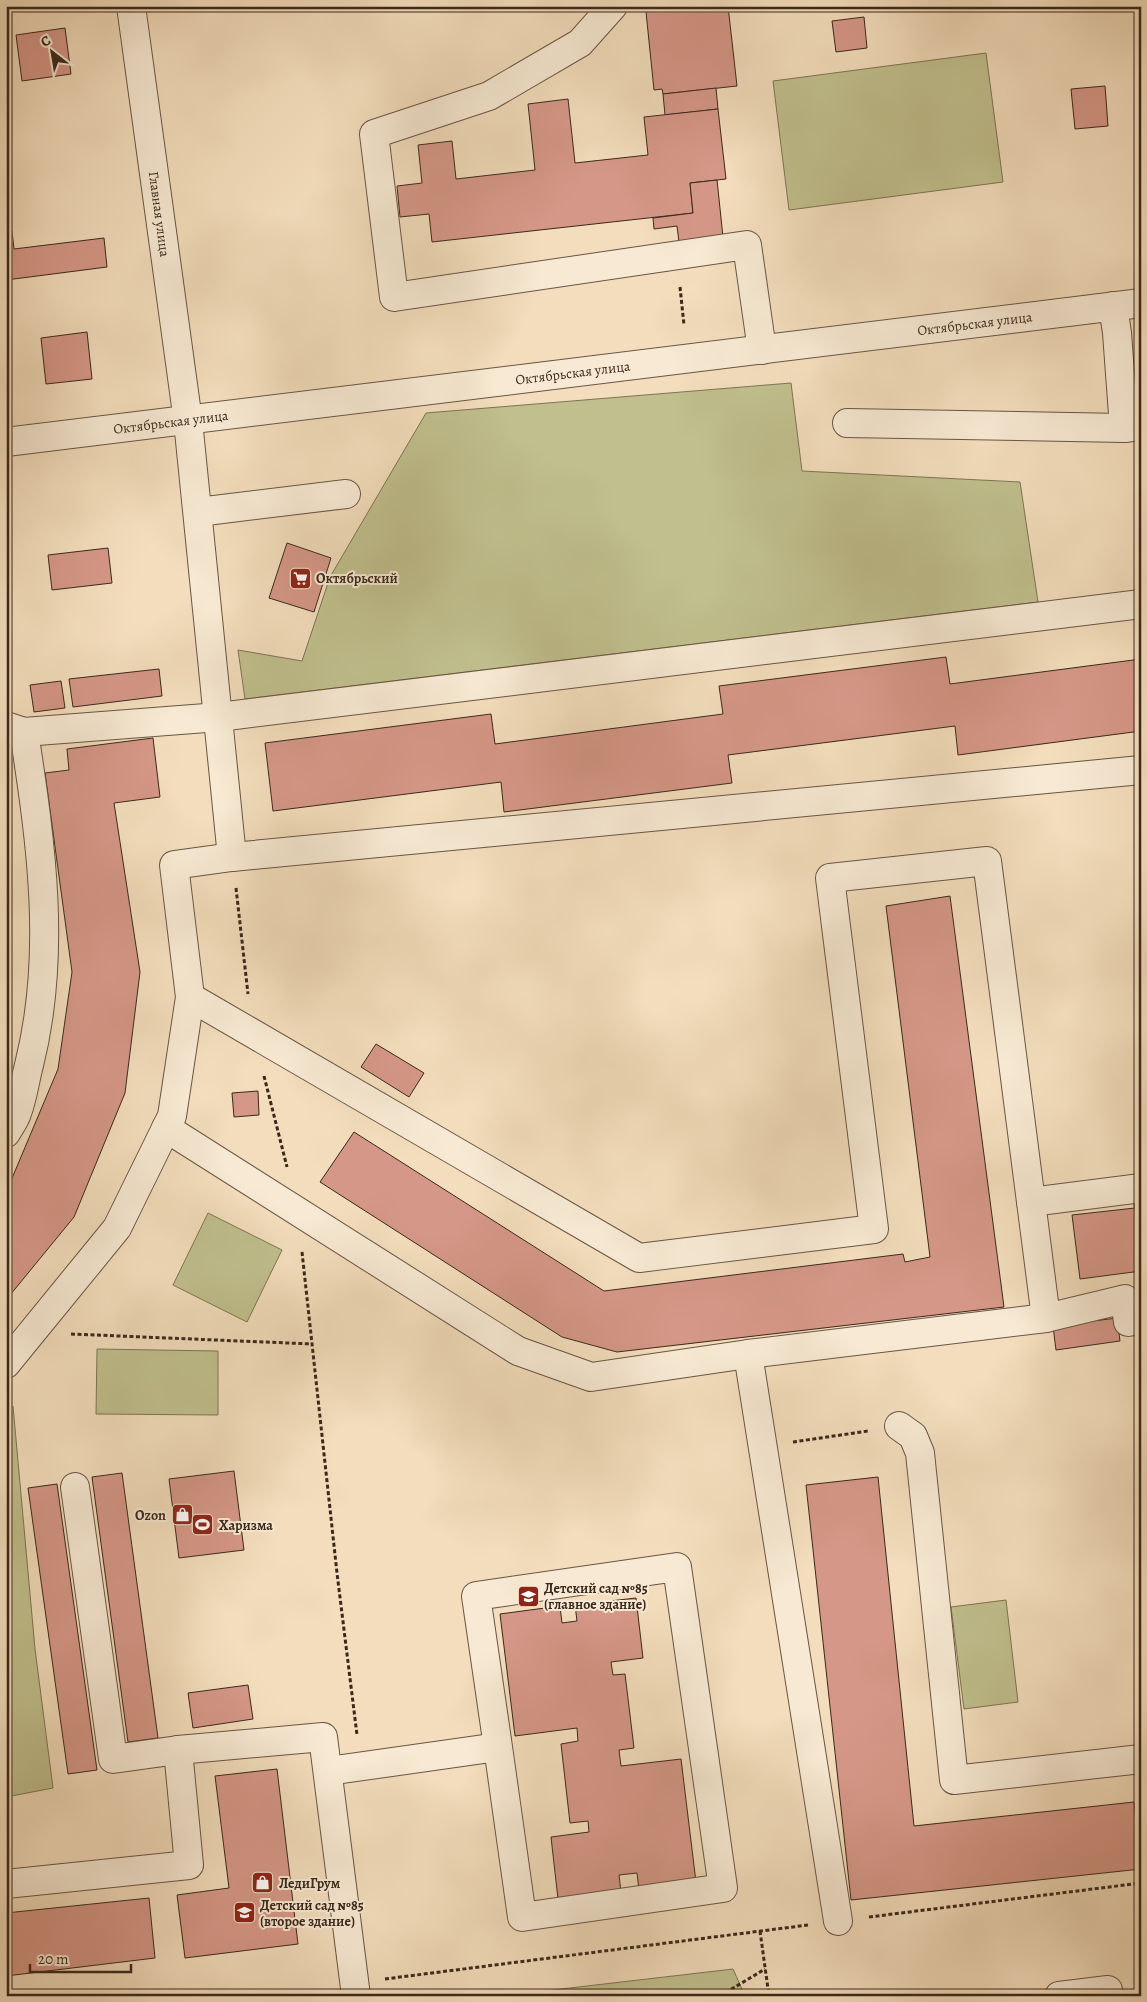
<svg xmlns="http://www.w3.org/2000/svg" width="1147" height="2002" viewBox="0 0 1147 2002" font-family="Alegreya,serif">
	<rect width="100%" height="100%" fill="#f3ddbc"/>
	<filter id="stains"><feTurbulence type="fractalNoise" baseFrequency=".004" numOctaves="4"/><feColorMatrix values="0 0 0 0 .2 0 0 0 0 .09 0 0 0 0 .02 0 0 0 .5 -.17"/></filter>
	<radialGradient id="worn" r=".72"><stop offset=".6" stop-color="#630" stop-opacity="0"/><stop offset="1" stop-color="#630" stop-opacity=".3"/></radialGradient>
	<!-- green -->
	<g fill="#c0bf8d" stroke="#7e7454">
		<polygon points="986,53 1003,182 789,210 773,81"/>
		<polygon points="791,383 802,471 1020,482 1038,602 245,699 238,650 302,661 330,577 426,413"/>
		<polygon points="208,1213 282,1250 247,1322 173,1285"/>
		<polygon points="97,1349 218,1351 218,1415 96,1414"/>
		<polygon points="13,1406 35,1649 53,1788 6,1797 6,1416"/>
		<polygon points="1006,1600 1018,1702 964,1709 951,1607"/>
		<polygon points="733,1969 745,1996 501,1996"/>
	</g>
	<!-- building -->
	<g fill="#d59787" stroke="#3b281c">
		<polygon points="695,6 728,6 737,86 663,94 662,89 654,90 646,12"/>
		<polygon points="864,17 867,48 836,52 832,21"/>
		<polygon points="65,28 71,74 22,81 16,35"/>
		<polygon points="1105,86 1108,126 1075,129 1071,89"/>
		<polygon points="716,88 718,109 665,115 663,94"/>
		<polygon points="568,99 575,163 648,155 644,117 718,109 726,179 690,183 693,213 432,242 429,214 400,217 397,186 422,183 418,145 452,141 456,179 535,170 528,104"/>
		<polygon points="717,180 723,237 679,242 677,226 654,229 653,218 693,213 690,183"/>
		<polygon points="12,231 14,249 104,238 107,267 6,280 6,232"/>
		<polygon points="87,332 92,379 46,384 41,338"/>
		<polygon points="287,543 331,558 314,612 269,598"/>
		<polygon points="108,548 112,583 52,590 48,555"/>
		<polygon points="946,657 950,684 1141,659 1141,731 958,755 955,726 728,755 732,783 504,812 501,782 273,811 265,743 491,714 495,744 723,714 719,686"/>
		<polygon points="159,669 162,696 73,707 69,679"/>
		<polygon points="61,681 65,708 34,712 30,685"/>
		<polygon points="153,738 160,797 114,803 140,972 125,1093 74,1217 6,1300 6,1189 10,1183 58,1069 72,972 45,773 69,770 67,749"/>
		<polygon points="950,896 1004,1307 617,1352 562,1337 320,1182 354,1132 604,1291 903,1254 905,1262 930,1257 886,906"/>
		<polygon points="376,1044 424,1073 409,1097 361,1067"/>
		<polygon points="258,1091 259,1115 234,1117 232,1093"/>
		<polygon points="1141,1202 1141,1255 1134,1203"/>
		<polygon points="1135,1208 1141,1255 1141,1271 1080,1279 1072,1215"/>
		<polygon points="1117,1318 1120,1341 1056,1350 1053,1326"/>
		<polygon points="234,1471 244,1550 179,1558 169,1479"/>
		<polygon points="122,1473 158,1738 128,1742 92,1477"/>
		<polygon points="878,1477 914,1826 1134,1802 1141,1869 851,1900 806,1485"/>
		<polygon points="57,1484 97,1770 68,1774 28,1488"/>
		<polygon points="636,1598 643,1658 611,1662 613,1675 625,1674 634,1748 619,1750 621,1766 681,1759 696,1882 639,1890 637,1873 619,1875 621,1892 558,1899 551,1837 589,1832 588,1821 570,1823 561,1744 578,1741 577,1728 515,1736 500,1614 560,1606 562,1623 577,1621 575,1605"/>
		<polygon points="248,1685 253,1719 193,1728 188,1693"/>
		<polygon points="277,1769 298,1944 185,1958 177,1895 229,1888 215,1776"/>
		<polygon points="149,1898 155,1958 6,1976 6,1913"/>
	</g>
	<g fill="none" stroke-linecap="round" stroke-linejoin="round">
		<defs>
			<g id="minor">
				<path id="s1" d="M 131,6 L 188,421 L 232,857"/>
				<polyline points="613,6 580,43 489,96 374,134 394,297 747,245 762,350"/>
				<polyline points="1113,306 1117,333 1124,428"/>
				<polyline points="847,423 1124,428 1141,426"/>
				<path id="s2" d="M 6,442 L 1141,303"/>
				<polyline points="198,512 346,494"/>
				<polyline points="6,726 24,732 219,717 1141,604"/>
				<polyline points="190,997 639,1258 874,1229 830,878 987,861 1046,1318"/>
				<polyline points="166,1128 518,1351 591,1377 748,1354 1046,1318 1125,1299 1128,1322 1141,1320"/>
				<path d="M 6,1133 C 10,1126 15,1120 17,1113 C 23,1097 25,1080 29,1065 C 57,954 41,843 24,732"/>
				<polyline points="1031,1202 1141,1188"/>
				<polyline points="748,1354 838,1921"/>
				<polyline points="6,1364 117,1228 172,1116 190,997 174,865 232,857 1141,770"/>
				<polyline points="899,1426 913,1436 920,1453 954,1780 1141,1759"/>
				<polyline points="75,1487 113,1759 178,1750"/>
				<polyline points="328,1771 498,1747 522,1917 723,1888 677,1567 476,1596 498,1747"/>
				<polyline points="6,1884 189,1865 178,1750 323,1737 356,1996"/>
				<polyline points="1059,1996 1108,1990 1109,1996"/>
			</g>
		</defs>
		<!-- minor casing -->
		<use href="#minor" stroke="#695544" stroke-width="30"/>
		<!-- path -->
		<g stroke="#3b281c" stroke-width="3" stroke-dasharray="4 2.5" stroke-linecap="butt">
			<polyline points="680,287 684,325"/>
			<polyline points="236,888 248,994"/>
			<polyline points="264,1076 287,1167"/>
			<polyline points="302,1252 337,1573 357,1735"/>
			<polyline points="71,1334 312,1344"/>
			<polyline points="793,1442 868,1431"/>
			<polyline points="869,1917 1141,1883"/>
			<polyline points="760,1931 769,1996"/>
			<polyline points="385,1979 808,1925"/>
			<polyline points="720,1996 765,1969"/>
		</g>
		<!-- minor -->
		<use href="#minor" stroke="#f7e9d3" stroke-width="28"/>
	</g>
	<!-- icons -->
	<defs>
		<symbol id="supermarket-square" viewBox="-11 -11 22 22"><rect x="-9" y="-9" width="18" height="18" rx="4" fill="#8f2418" stroke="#f7e9d3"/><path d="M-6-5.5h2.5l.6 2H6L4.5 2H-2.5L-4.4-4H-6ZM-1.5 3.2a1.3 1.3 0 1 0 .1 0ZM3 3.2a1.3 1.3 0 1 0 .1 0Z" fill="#fff"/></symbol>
		<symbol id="shop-square" viewBox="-11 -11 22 22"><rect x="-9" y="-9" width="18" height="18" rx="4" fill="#8f2418" stroke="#f7e9d3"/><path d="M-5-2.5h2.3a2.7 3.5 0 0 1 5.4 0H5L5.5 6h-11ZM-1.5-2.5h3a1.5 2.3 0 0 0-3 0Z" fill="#fff"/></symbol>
		<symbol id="stadium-square" viewBox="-11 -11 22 22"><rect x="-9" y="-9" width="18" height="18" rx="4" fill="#8f2418" stroke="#f7e9d3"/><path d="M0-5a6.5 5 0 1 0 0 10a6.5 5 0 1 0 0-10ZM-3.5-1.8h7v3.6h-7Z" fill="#fff"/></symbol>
		<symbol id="school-square" viewBox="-11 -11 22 22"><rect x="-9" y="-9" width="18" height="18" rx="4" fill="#8f2418" stroke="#f7e9d3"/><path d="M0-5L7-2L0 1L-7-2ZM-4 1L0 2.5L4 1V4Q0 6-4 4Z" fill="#fff"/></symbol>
	</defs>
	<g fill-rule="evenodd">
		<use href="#supermarket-square" x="288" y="566" width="25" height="25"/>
		<use href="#shop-square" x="170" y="1502" width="25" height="25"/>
		<use href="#stadium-square" x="190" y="1512" width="25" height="25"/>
		<use href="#school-square" x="516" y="1584" width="25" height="25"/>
		<use href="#shop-square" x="250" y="1870" width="25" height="25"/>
		<use href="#school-square" x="232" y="1900" width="25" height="25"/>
	</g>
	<g text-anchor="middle" stroke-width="4" stroke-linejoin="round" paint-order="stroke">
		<!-- street labels -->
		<g font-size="14" fill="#3b281c" stroke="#f7e9d3">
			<text dy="5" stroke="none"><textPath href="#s1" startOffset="210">Главная улица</textPath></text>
			<text dy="5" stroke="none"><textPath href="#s2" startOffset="976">Октябрьская улица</textPath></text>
			<text dy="5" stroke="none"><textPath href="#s2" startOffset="571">Октябрьская улица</textPath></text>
			<text dy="5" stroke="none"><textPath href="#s2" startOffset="166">Октябрьская улица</textPath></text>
		</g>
		<!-- poi labels -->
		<g font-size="14" font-weight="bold" fill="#3b281c" stroke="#f7e9d3" text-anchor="start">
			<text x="316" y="583">Октябрьский</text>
			<text x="166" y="1520" text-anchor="end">Ozon</text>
			<text x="219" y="1530">Харизма</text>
			<text x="544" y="1593">Детский сад №85<tspan x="544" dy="16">(главное здание)</tspan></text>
			<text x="279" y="1888">ЛедиГрум</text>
			<text x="260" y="1910">Детский сад №85<tspan x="260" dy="16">(второе здание)</tspan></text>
		</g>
	</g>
	<!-- margin -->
	<rect width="1147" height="2002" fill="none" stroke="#f3ddbc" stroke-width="25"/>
	<rect x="8" y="8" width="1132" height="1987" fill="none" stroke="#3b281c" stroke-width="2.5"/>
	<rect x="12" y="12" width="1122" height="1977" fill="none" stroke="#3b281c"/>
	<!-- north arrow -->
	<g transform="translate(52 52) rotate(329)" stroke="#f7e9d3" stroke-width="4" paint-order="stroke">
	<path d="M0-4L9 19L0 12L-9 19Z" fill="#3b281c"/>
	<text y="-8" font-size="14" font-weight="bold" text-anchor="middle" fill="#3b281c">С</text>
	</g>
	<!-- scale -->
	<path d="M30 1964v8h101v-8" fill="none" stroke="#3b281c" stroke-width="2.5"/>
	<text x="38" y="1964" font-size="15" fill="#3b281c" stroke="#f7e9d3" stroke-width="4" paint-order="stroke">20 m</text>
	<rect width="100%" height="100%" filter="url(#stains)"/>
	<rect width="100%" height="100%" fill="url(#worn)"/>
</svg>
